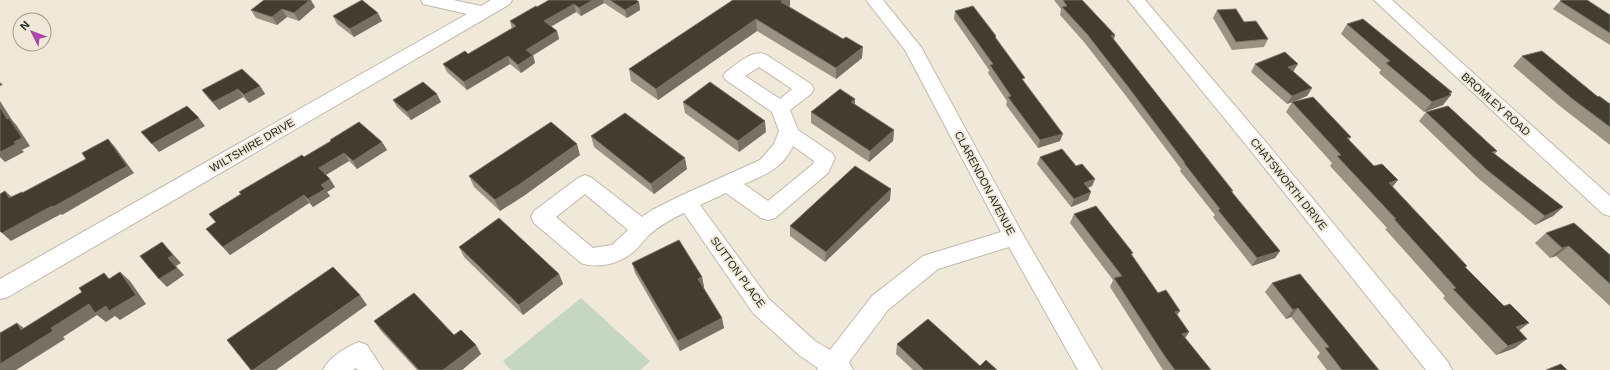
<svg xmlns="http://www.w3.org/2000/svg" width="1610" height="370" viewBox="0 0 1610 370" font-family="Helvetica,sans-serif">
	<rect width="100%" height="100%" fill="#f0e9d9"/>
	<!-- green -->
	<polygon fill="#c5d6c1" points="581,298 650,361 641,370 511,370 503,361"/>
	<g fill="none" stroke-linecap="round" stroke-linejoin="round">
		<defs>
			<g id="minor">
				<polygon points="421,0 453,0 481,6 491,0 512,0 510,4 8,297 0,299 0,279 467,14 423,4"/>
				<path d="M 866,0 L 883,0 L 921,47 L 1021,231 L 1102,370 L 1078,370 L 1009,247 L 938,269 L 888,310 L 849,362 L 853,370 L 817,370 L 818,368 L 799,355 L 753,313 L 684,213 C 671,219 659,226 649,235 C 643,241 638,248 632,253 C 619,264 597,269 581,263 L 534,223 L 531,217 L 534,211 L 578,178 L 585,175 L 592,178 L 642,217 L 652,210 L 680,196 L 760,160 L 774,144 L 779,131 L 772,112 L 726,80 L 723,76 L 726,72 C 737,64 751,50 765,54 L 811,84 L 814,89 L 811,94 L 790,110 L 798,130 L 832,153 L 835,158 L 828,173 L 775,218 L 768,220 L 761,218 L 726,193 L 700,205 L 769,299 L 815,341 L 830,350 L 872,296 L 923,256 L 1001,232 L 905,50 ZM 759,67 L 792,89 L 780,99 L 745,76 ZM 793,146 L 814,161 L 813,164 L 768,201 L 744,184 C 765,175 783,168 793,146 ZM 585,194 L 628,230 L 612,245 L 593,248 L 556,217 Z"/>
				<polygon points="1128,0 1145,0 1265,141 1448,362 1452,370 1426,370 1251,151"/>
				<polygon points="1374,0 1392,0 1610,196 1610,216 1603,214"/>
				<path d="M 359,342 L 367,345 L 383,370 L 358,370 L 356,368 L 353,370 L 323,370 C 329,357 346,347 359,342 Z"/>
			</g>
		</defs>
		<!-- minor casing -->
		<use href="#minor" stroke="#c0b9aa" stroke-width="2"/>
		<!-- minor -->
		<use href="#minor" fill="#fff" fill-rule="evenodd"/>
	</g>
	<!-- wall -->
	<g fill="#9a9384">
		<polygon points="549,0 636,0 639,2 640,10 627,18 604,3 581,16 576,12 551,27 557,31 559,39 533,55 535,63 521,73 510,64 467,90 447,72 443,64 468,54 512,29 510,21 537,7"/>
		<polygon points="733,0 790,0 790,6 789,7 862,58 836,79 757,31 658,100 631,81 629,69"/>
		<polygon points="1054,0 1082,0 1115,35 1114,40 1232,193 1280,251 1275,258 1252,266 1213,217 1215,215 1180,171 1181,169 1126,96 1084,42 1060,15 1061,9"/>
		<polygon points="1560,1 1610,15 1610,45 1553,9"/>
		<polygon points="315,7 299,21 287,17 277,25 256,18 251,10"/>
		<polygon points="1217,10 1244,22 1268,39 1264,47 1232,50 1213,18"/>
		<polygon points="955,11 996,36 996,38 1024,82 1060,141 1038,148 1006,105 1007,101 988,73 989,70 954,19"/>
		<polygon points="333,16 382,21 354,37 337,24"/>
		<polygon points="1347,24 1452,92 1443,105 1424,112 1379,73 1381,70 1341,34"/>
		<polygon points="1522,56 1598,97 1610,104 1610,145 1561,107 1513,66"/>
		<polygon points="1255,64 1293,72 1312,88 1307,96 1295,101 1351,137 1349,140 1466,268 1519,330 1515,348 1496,355 1443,298 1445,296 1385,229 1387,228 1330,166 1332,163 1286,112 1292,102 1287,104 1251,72"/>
		<polygon points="260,86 265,94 249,103 243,97 219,110 208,98 202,90"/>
		<polygon points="855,99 855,104 894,130 893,141 869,162 811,123 811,112"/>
		<polygon points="393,100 441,102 411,120 397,107"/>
		<polygon points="683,102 766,132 739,152 685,113"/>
		<polygon points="1426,112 1497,151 1495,154 1563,207 1553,216 1535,225 1479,179 1419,121"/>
		<polygon points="591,136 687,169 654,194 594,147"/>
		<polygon points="330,140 382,142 387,150 357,169 349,161 326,175 335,187 327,192 330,196 313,207 309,203 230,255 206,229 216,222 209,214 331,142"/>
		<polygon points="580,155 525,195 500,211 474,187 469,176"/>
		<polygon points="1040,157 1076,166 1095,179 1092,186 1088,188 1088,200 1071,207 1037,164"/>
		<polygon points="890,200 825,262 790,236 790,226"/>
		<polygon points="1074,214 1132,255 1158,293 1177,315 1189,332 1185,338 1211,370 1163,370 1110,287 1113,280 1070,223"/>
		<polygon points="1546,233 1610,255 1610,306 1556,256 1550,258 1535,243"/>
		<polygon points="459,247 559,274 563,284 523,315 464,257"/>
		<polygon points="632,263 702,277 704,287 703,288 724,328 680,351 635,273"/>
		<polygon points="1272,283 1379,370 1327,370 1317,357 1320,353 1291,317 1286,319 1265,292"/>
		<polygon points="374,321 454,335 476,345 481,354 462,370 417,370 381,331"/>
		<polygon points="897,344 980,366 997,370 913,370 896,354"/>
	</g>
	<!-- shaded-wall -->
	<g fill="#777163">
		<polygon points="310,0 311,0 315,7 299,21 294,13"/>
		<polygon points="593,0 603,0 604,3 581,16 579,8"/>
		<polygon points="783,0 790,0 790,6 781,13 781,2"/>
		<polygon points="639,2 640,10 627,18 625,10"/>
		<polygon points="574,4 576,12 546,29 544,21"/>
		<polygon points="282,9 287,17 277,25 272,17"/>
		<polygon points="378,13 382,21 354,37 350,29"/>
		<polygon points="756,19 757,31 658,100 656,89"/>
		<polygon points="557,31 559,39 529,58 526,50"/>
		<polygon points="1115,35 1112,43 1111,36"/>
		<polygon points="863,47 862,58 836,79 836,68"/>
		<polygon points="533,55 535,63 521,73 518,65"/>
		<polygon points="508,56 510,64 467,90 464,82"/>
		<polygon points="1298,64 1293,72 1288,67"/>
		<polygon points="0,82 3,85 0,86"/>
		<polygon points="260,86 265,94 249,103 244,95"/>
		<polygon points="1312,88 1307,96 1287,104 1292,96"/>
		<polygon points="238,89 243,97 219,110 213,102"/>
		<polygon points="1452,92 1449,96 1451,95 1443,105 1424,112 1432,102"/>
		<polygon points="437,94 441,102 411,120 407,112"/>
		<polygon points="855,99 855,110 851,102"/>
		<polygon points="0,101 12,120 17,126 30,146 22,150 24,152 5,162 0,157 0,152 14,142 7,119 0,107"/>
		<polygon points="199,118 205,126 159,152 152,144"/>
		<polygon points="765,121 766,132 739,152 738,141"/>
		<polygon points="894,130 893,141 869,162 870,151"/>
		<polygon points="1063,134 1060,141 1038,148 1040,140"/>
		<polygon points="108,139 115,147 134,173 62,215 61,214 11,241 2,233"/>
		<polygon points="382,142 387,150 357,169 353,161"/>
		<polygon points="577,144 580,155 525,195 500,211 495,200"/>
		<polygon points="344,153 349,161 324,176 319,168"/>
		<polygon points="685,158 687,169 654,194 651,184"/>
		<polygon points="330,179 335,187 327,192 330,196 313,207 308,199 321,185"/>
		<polygon points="1095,179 1092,186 1081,191 1084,183"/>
		<polygon points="1398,180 1390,190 1389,183"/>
		<polygon points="891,189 890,200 825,262 826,252"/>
		<polygon points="5,191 14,199 9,198"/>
		<polygon points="1091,192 1088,200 1071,207 1074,199"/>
		<polygon points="304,195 309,203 230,255 223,247"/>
		<polygon points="1563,207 1553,216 1535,225 1545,216"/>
		<polygon points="162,242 181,263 176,266 184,275 167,287 159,279"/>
		<polygon points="1569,246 1556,256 1550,258 1562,248"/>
		<polygon points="1280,251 1275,258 1252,266 1257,258"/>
		<polygon points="120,272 130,281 146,304 120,320 115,316 106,322 97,315 63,337 65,339 16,370 0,370 0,364"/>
		<polygon points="559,274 563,284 523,315 519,305"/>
		<polygon points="702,277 704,287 700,290 698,279"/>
		<polygon points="360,295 367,305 276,370 253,370"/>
		<polygon points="1298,308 1291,317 1286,319 1293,310"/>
		<polygon points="1180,311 1174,319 1175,312"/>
		<polygon points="722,318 724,328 680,351 678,341"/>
		<polygon points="17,323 29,332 21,330"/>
		<polygon points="1529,323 1517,332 1516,327"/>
		<polygon points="1189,332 1183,341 1182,334"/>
		<polygon points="1527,339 1515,348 1496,355 1508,346"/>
		<polygon points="476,345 481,354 462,370 443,370"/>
	</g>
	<!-- building -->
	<g fill="#433d30" stroke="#777163">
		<polygon points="264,0 310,0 294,13 282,9 272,17 251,10"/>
		<polygon points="362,0 378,13 350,29 333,16"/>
		<polygon points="549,0 593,0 579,8 574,4 544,21 557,31 526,50 533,55 518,65 508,56 464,82 443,64 465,51 468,54 516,26 510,21 536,6 537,7"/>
		<polygon points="610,0 636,0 639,2 625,10"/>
		<polygon points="733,0 783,0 781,2 843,39 846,37 863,47 836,68 756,19 656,89 629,69"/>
		<polygon points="1063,0 1082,0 1115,35 1111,36 1233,191 1231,191 1280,251 1257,258 1218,210 1220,209 1184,163 1185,163 1129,88 1087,34 1062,7 1067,6"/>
		<polygon points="1562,0 1587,0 1610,15 1610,33 1560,1"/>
		<polygon points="973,6 996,36 995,37 1025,78 1022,79 1063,134 1040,140 1008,97 1011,96 990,65 993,64 955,11"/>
		<polygon points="1236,9 1244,22 1256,21 1268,39 1236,42 1217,10"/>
		<polygon points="1363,19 1452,92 1449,93 1451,95 1432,102 1386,63 1390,61 1347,24"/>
		<polygon points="1542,51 1598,97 1599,96 1610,104 1610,127 1570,97 1522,56"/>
		<polygon points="1285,52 1298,64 1288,67 1312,88 1292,96 1255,64"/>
		<polygon points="242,69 260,86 244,95 238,89 213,102 202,90"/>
		<polygon points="423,82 437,94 407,112 393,100"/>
		<polygon points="710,82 765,121 738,141 683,102"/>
		<polygon points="840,89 855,99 851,102 894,130 870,151 811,112"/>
		<polygon points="1313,97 1351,137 1347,138 1374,166 1382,164 1398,180 1389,183 1467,266 1465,267 1504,306 1510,304 1529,323 1516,327 1527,339 1508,346 1453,289 1456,288 1394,219 1396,219 1337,156 1341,155 1292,102"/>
		<polygon points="187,106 199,118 152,144 141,132"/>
		<polygon points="1448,106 1497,151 1492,152 1563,207 1545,216 1487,170 1426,112"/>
		<polygon points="0,107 7,119 9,118 22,138 14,142 16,144 0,152"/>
		<polygon points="625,113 685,158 651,184 591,136"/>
		<polygon points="359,122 382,142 353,161 344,153 319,168 330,179 321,185 325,189 308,199 304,195 223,247 206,229 216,222 209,214 241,194 239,192 302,155 304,157 331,141 330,140"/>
		<polygon points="551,122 577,144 520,184 495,200 469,176"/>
		<polygon points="108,139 127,166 53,207 52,206 2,233 0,231 0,194 5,191 9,198 22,192 22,193 86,159 82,153"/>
		<polygon points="1062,149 1076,166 1082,164 1095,179 1084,183 1091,192 1074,199 1040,157"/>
		<polygon points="855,166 891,189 826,252 790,226"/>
		<polygon points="1096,206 1133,253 1131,254 1158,293 1166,290 1180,311 1175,312 1189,332 1182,334 1211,370 1175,370 1166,358 1114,278 1122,276 1074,214"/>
		<polygon points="499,218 559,274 519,305 459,247"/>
		<polygon points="1574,223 1610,255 1610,284 1569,246 1562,248 1546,233"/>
		<polygon points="679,240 702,277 698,279 722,318 678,341 632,263"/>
		<polygon points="162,242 173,255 168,258 177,268 159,279 140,256"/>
		<polygon points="333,267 360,295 253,370 251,370 227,340"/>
		<polygon points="120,272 136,295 109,311 106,306 95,313 89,304 51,328 53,331 0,364 0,333 17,323 21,330 82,292 79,288 104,273 109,279"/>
		<polygon points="1300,274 1379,370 1342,370 1325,348 1329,347 1298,308 1293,310 1272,283"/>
		<polygon points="414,293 454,335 461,330 476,345 443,370 419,370 374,321"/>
		<polygon points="928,319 980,366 986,360 997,370 924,370 897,344"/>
		<polygon points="1561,364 1567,370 1546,370"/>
	</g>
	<g text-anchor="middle" stroke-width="4" stroke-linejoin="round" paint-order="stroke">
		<!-- street labels -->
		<g font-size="11" fill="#282620" stroke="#f0e9d9">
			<text transform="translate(1496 104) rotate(42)" y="4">BROMLEY ROAD</text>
			<text transform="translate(252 145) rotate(-30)" y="4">WILTSHIRE DRIVE</text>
			<text transform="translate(985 183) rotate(62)" y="4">CLARENDON AVENUE</text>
			<text transform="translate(1289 184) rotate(51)" y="4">CHATSWORTH DRIVE</text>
			<text transform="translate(738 272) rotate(54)" y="4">SUTTON PLACE</text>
		</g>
	</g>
	<!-- north arrow -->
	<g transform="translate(32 32) rotate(312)"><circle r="19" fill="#f0e9d9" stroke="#a09b8f"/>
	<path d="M0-3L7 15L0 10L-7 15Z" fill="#ac46aa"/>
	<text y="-6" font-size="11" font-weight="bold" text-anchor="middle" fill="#282620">N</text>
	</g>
</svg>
